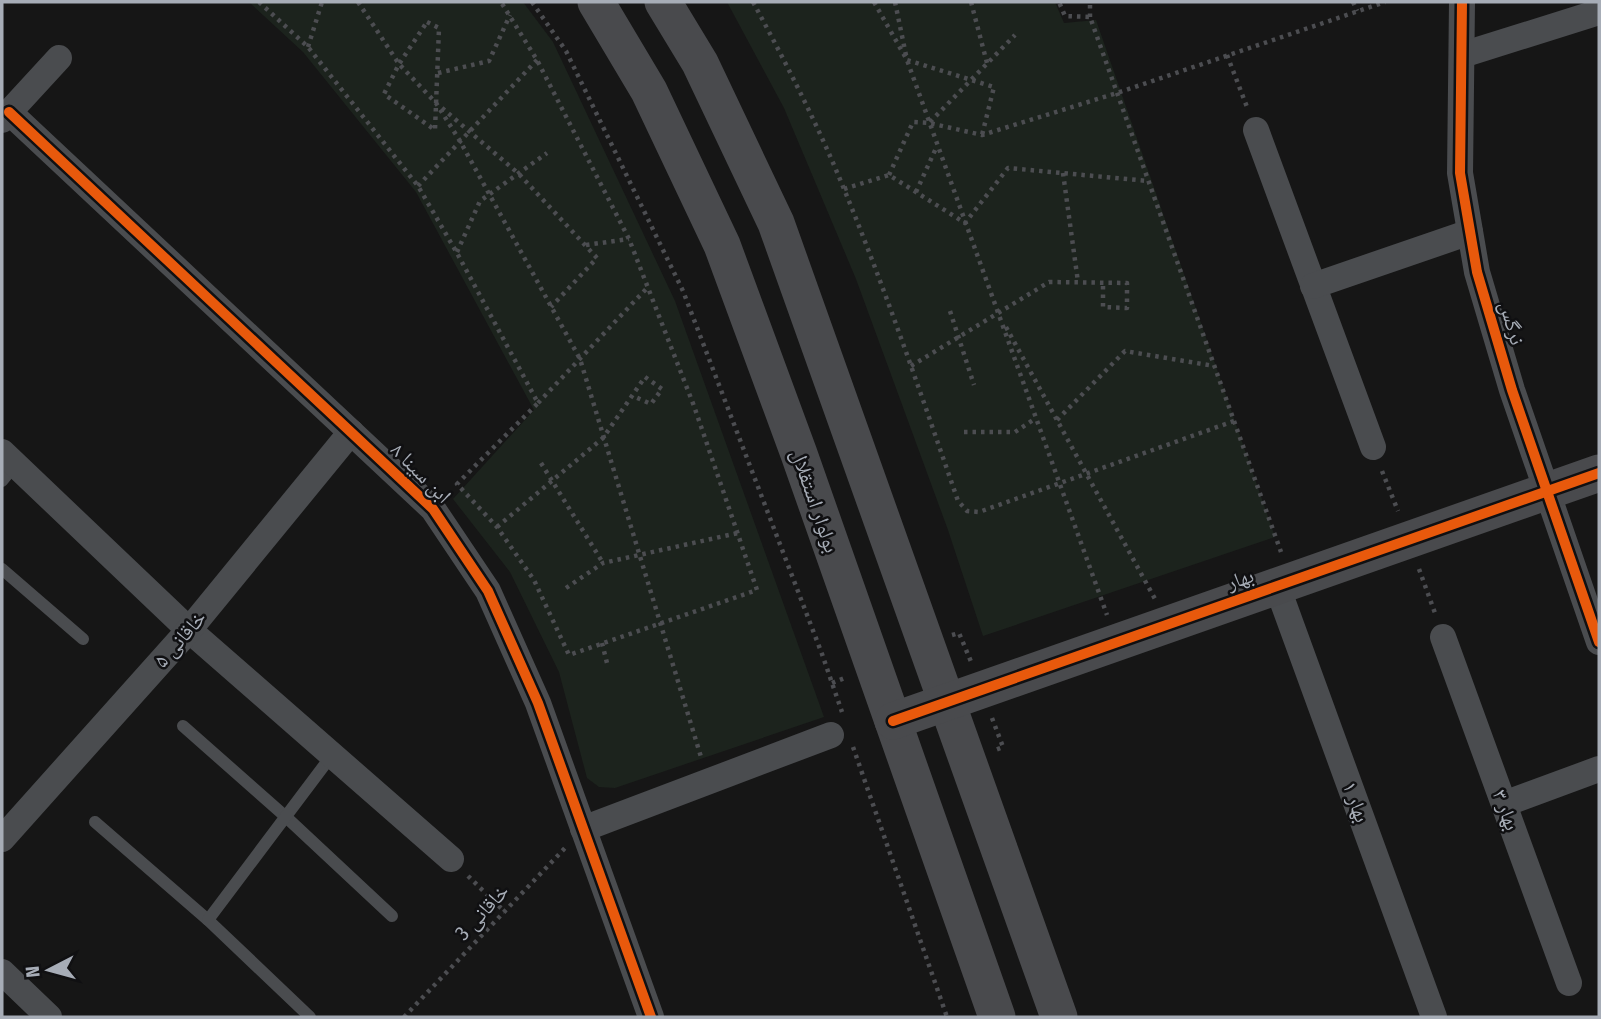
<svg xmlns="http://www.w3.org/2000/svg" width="1601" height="1019" viewBox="0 0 1601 1019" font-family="'Fira Sans Condensed','Noto Naskh Arabic',sans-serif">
	<rect width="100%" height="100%" fill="#161616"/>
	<!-- green -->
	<g fill="#1c231d">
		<polygon points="249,2 523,2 553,42 675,301 824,717 615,788 599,787 587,778 559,672 510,572 453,499 534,410 416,192 303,52"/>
		<polygon points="727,2 1055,2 1064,23 1096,20 1275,537 983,636 948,530 856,279 784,108"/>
	</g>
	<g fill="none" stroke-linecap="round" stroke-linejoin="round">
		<!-- path -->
		<g stroke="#4c4d51" stroke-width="4.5" stroke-dasharray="3.5 5" stroke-linecap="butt">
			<polyline points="259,2 308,47 418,186 457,253 538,403 457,484 497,527 534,580 569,655 757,590 694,406 629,239 537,60 501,2"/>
			<polyline points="358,2 399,64 436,103 460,141 580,359 701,757"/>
			<polyline points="532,2 566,51 683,291 822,654 842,712"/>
			<path d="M 753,2 C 786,63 818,125 844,189 C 886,291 922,397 958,501 L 967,511 L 979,512 L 1234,421 L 1090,17 L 1065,16 L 1059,2"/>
			<polyline points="874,2 907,60 1107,615"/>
			<polyline points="895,2 907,60 994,87 982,135"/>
			<polyline points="971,2 987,63"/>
			<polyline points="1353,2 1357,11"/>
			<polyline points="1090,17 1090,2"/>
			<polygon points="427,22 439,28 435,130 384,94 399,64"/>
			<polyline points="308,47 322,2"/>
			<polyline points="1227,55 1247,107"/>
			<polyline points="438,73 489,61 510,15"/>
			<polyline points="442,108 519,174 597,258 551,307"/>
			<polyline points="930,122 1015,35"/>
			<polyline points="1063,173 1078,282"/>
			<polyline points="889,175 913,122 929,123 982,135 1117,93 1385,2"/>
			<polyline points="418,186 537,60"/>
			<polyline points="844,189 889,175 965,223 1008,168 1148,181"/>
			<polyline points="916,192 937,146"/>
			<polyline points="586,245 629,239"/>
			<polyline points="457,252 480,201 547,153"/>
			<polyline points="950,311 974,385"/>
			<polyline points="1006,327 1155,599"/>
			<polyline points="911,366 1049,282 1127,283 1127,308 1103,307 1103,283"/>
			<polyline points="538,403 648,287"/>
			<polyline points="1057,420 1125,351 1214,366"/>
			<polyline points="1234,421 1281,552"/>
			<polyline points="964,432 1015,432 1036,418"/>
			<polyline points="541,463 603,563"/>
			<polyline points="1382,471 1398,511"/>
			<polyline points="497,527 603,438 645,377 662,389 651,404 633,396"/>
			<polyline points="1419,569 1435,613"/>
			<polyline points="566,588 603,563 738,533"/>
			<polyline points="952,635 959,633 972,664"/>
			<polyline points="602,643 608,667"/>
			<polyline points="832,683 847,677"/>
			<polyline points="992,718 1003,747 995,750"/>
			<polyline points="853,747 947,1017"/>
			<polyline points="468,876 505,912"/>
			<polyline points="404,1017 565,848"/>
		</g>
		<!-- lane -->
		<g stroke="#4a4c4f" stroke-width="12">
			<polyline points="2,481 15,465"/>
			<polyline points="2,569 83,639"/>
			<polyline points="183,726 286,817 392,916"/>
			<polyline points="95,822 208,920"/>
			<polyline points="310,1017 208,920 332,755"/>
		</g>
		<!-- street -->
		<g stroke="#4a4c4f" stroke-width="26">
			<polyline points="1462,2 1460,173 1477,272 1512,390 1599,642"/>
			<polyline points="1462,55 1599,12"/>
			<polyline points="9,112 433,509 488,591 538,703 651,1017"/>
			<polyline points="2,120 59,58"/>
			<polyline points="1256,130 1373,447"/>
			<polyline points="1313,286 1470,232"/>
			<polyline points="2,452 189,630 451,859"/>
			<polyline points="1277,586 1434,1017"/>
			<polyline points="1443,637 1569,983"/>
			<polyline points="1504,804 1599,769"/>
			<polyline points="583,829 831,735"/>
			<polyline points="2,839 189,630 351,432"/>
			<polyline points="2,972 49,1017"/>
		</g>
		<!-- secondary -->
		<g stroke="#494a4d" stroke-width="37">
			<polyline points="596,2 649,91 722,245 799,454 997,1017"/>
			<polyline points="663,2 700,63 776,223 1059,1017"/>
			<polyline points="893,721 1599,473"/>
		</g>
		<defs>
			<g id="cycleway">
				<polyline points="1462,2 1460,173 1477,272 1512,390 1599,642"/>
				<polyline points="9,112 433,509 488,591 538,703 651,1017"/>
				<polyline points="893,721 1599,473"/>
			</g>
		</defs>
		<!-- cycleway casing -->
		<use href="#cycleway" stroke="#101012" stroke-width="15"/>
		<!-- cycleway -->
		<use href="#cycleway" stroke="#e8590c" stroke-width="10"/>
	</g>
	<g text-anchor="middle" stroke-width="5" stroke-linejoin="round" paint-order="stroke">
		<!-- street labels -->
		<g font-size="21" fill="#a7adb7" stroke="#101012">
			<text transform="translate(1512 323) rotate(74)" y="7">نرگس</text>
			<text transform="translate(421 473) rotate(45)" y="7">ابن سینا ۸</text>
			<text transform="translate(815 501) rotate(71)" y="7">بولوار استقلال</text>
			<text transform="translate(1240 579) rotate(-19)" y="7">بهار</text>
			<text transform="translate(180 639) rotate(-49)" y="7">خاقانی ۵</text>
			<text transform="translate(1356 802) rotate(70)" y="7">بهار ۱</text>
			<text transform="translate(1506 810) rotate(70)" y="7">بهار ۳</text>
			<text transform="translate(482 912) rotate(-47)" y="7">خاقانی 3</text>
		</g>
	</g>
	<!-- border -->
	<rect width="1601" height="1019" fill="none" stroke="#a7adb7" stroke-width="7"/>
	<!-- north arrow -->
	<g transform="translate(49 970) rotate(264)" stroke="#101012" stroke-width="5" paint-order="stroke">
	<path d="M0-5L12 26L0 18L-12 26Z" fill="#a7adb7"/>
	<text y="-10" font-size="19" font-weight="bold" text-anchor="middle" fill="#a7adb7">N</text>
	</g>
</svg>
